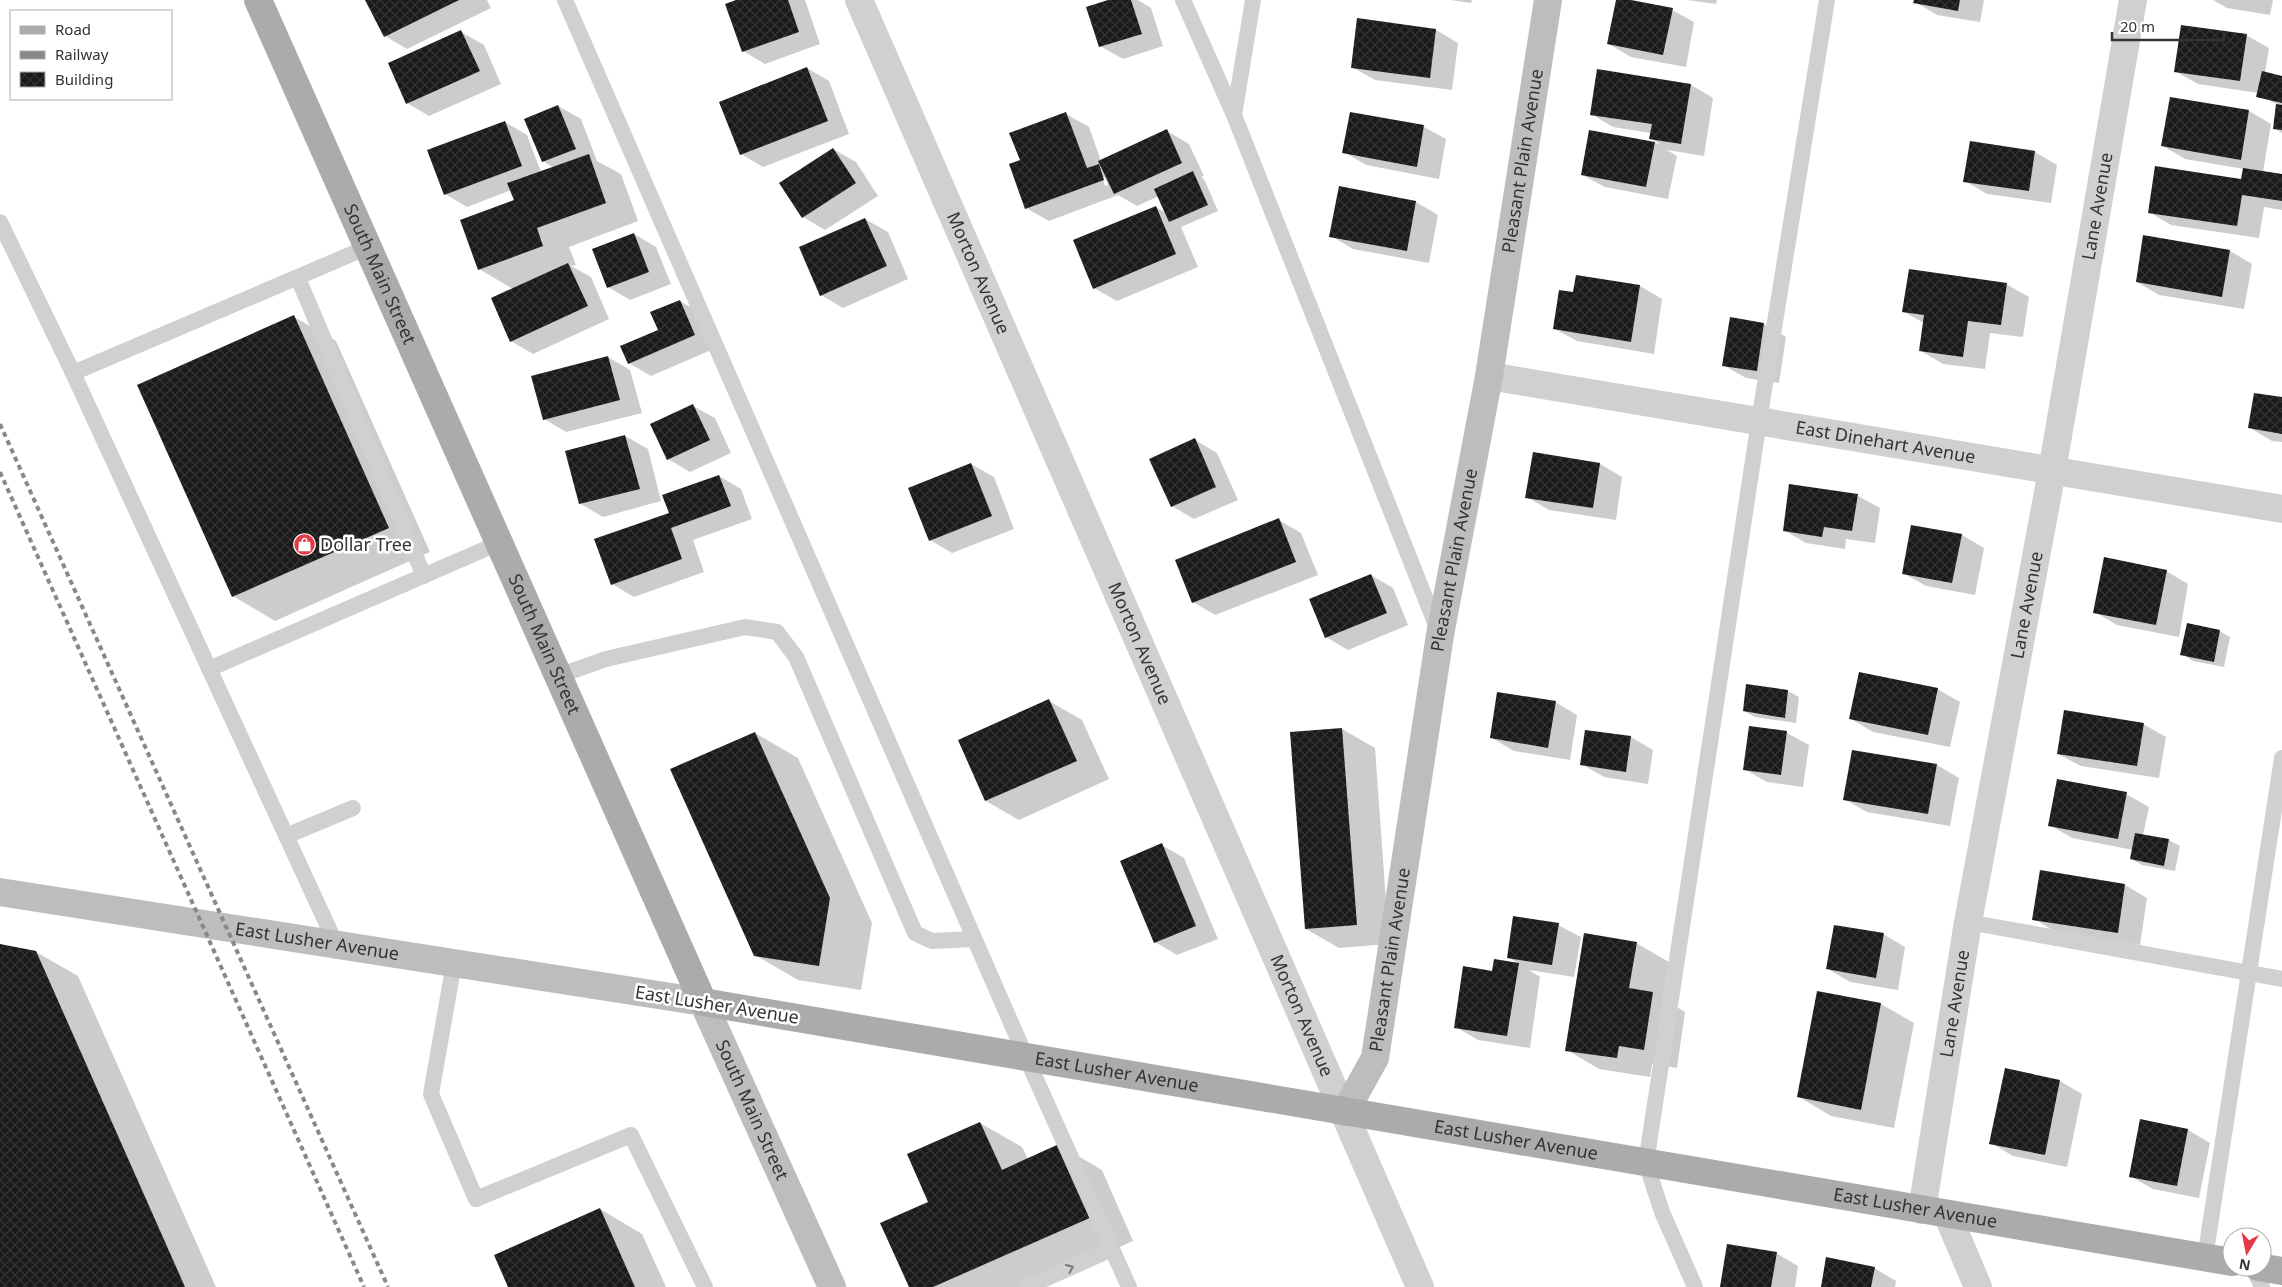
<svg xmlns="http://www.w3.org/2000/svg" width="2282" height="1287" viewBox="0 0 2282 1287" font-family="'Noto Sans',sans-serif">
	<defs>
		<pattern id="building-cross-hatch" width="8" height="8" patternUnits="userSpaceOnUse" patternTransform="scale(1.25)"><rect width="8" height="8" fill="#1a1a1a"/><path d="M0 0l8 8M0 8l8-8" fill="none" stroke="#333"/></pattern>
	</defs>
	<rect width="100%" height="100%" fill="#fff"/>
	<!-- shadow -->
	<g fill="#0003" fill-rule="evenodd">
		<polygon points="367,0 487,0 491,8 407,49 385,36"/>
		<polygon points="739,0 805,0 820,44 765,64 743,51"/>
		<polygon points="1112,0 1138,0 1151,8 1163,46 1123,59 1100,46"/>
		<polygon points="1450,0 1472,0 1471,3"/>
		<polygon points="1617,0 1672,10 1694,22 1686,67 1631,57 1609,44"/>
		<polygon points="1687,0 1717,0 1716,4"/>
		<polygon points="1915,0 1984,0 1980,22 1937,15 1915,2"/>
		<polygon points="2213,0 2273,0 2270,15 2227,8"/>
		<polygon points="1436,30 1458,43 1452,90 1375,80 1352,67"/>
		<polygon points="461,32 484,45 501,84 429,116 407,103"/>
		<polygon points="2246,35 2269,48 2265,73 2282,77 2282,133 2274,128 2277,104 2258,96 2258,93 2198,84 2175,71"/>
		<polygon points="807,68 829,81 849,134 763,167 741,154"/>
		<polygon points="1691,85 1713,98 1704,156 1667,150 1677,156 1668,199 1605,187 1582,175 1590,131 1660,144 1650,138 1651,133 1613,127 1591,114"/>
		<polygon points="2171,98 2249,111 2271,124 2263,172 2282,175 2282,210 2264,207 2259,238 2171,225 2149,212 2242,180 2244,169 2185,159 2163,146"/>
		<polygon points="558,106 581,119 597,161 621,174 638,221 569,247 576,265 571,266 591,277 609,319 533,354 511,341 513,289 479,269 516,201 511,190 467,207 445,194 505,122 527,135 541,172 554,168 543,161"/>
		<polygon points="1351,113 1424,127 1446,139 1439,179 1366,165 1344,152"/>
		<path d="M 1066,114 L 1089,127 L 1101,161 L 1167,131 L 1189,144 L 1204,176 L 1201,177 L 1204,179 L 1218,211 L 1181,227 L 1198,267 L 1117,301 L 1094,288 L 1156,207 L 1166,213 L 1159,196 L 1137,206 L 1118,195 L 1049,221 L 1026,208 L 1021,161 ZM 1102,177 L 1105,177 L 1108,185 L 1105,186 Z"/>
		<polygon points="1971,143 2035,152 2057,165 2051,203 1987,194 1965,181"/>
		<polygon points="833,149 856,162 878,196 825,230 803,217"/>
		<polygon points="1340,188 1416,202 1438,215 1429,263 1353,249 1331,236"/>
		<polygon points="865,219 888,232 908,279 843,308 821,295"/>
		<polygon points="634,234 656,247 671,284 630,300 608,287"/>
		<polygon points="2230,251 2252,264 2244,309 2159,295 2137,282"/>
		<polygon points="1577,276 1640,286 1662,299 1654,354 1577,341 1555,329 1574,294"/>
		<polygon points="2006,284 2029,297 2023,337 1990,333 1985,369 1943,364 1921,351 1924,323 1904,312"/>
		<polygon points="680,301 702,314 716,348 651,376 629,363 659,330"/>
		<polygon points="294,317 336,341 430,552 275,621 233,596"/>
		<polygon points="1764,324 1786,337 1779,383 1746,378 1723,365"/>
		<polygon points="608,357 630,370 642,413 566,432 544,419"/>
		<polygon points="2282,398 2282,442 2272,441 2250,428"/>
		<polygon points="693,406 715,418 731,453 690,472 668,459"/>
		<polygon points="625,436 648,449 661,501 603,517 581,504 566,451"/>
		<polygon points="1195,440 1217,453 1238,500 1194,519 1172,506"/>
		<polygon points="1534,454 1600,464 1622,477 1616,520 1549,510 1527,497"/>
		<polygon points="971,464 994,477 1014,529 952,553 930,540"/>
		<polygon points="719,476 741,489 752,519 693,540 704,572 634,597 612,584 670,513"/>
		<polygon points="1858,496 1880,508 1875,543 1846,539 1845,549 1806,543 1784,530"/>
		<polygon points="1279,520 1301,533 1318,575 1215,615 1193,602"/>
		<polygon points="1962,535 1984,548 1975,595 1926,586 1903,573"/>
		<polygon points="2166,571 2188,584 2179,637 2117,625 2095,612"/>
		<polygon points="1371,575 1393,588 1408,625 1348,650 1326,637"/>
		<polygon points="2219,631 2230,637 2224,667 2193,661 2182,654"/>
		<polygon points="1747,685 1788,691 1799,697 1796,723 1755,717 1744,711"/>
		<polygon points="1937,689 1960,702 1950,747 1873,732 1851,719"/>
		<polygon points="1049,701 1082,720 1109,779 1019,820 986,801 959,740"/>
		<polygon points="1555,702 1577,715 1570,760 1514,751 1492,738"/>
		<polygon points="2143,724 2166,737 2159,778 2081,766 2058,754"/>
		<polygon points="1342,729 1375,748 1389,944 1339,948 1306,929"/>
		<polygon points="755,733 798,758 872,923 861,990 798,980 755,955"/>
		<polygon points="1787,733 1809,745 1803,787 1767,782 1744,769"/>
		<polygon points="1631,737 1653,750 1648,784 1604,777 1581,764"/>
		<polygon points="1937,765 1959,778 1950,826 1867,812 1844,799"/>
		<polygon points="2126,794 2149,807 2143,835 2169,840 2180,846 2175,871 2142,865 2131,859 2133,850 2072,838 2050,825"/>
		<polygon points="1162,845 1184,858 1218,939 1177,955 1155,942"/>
		<polygon points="2041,872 2125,885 2147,898 2140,945 2056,932 2034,919"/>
		<polygon points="1558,925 1581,937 1574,977 1529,970 1540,977 1530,1048 1478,1040 1456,1027 1493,972 1495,960 1519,964 1508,957"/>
		<polygon points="1883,934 1905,947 1898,990 1850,982 1828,969"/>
		<polygon points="1636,943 1669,962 1663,999 1685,1012 1677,1068 1652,1064 1650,1077 1599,1069 1567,1050"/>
		<polygon points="0,946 36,952 78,976 216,1287 0,1287"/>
		<polygon points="1818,992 1881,1004 1914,1023 1894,1128 1831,1116 1799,1097"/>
		<polygon points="2060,1081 2082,1094 2067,1167 2013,1156 1991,1143"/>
		<polygon points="980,1123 1022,1147 1028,1159 1059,1145 1102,1170 1133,1241 1029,1287 910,1287 930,1202"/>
		<polygon points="2188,1130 2210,1143 2199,1198 2153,1189 2130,1176"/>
		<polygon points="600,1209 642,1234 666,1287 509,1287"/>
		<polygon points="1776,1253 1798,1266 1795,1287 1722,1287"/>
		<polygon points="1874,1268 1896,1281 1895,1287 1822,1287"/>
	</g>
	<!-- building -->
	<g fill="url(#building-cross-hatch)">
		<polygon points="365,0 459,0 384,37"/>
		<polygon points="736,0 788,0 799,32 742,52 725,4"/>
		<polygon points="1108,0 1131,0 1142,34 1099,47 1086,7"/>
		<polygon points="1616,0 1631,0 1673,8 1663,55 1607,44"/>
		<polygon points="1914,0 1960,0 1958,11 1913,3"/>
		<polygon points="1357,18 1436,29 1430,78 1351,68"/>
		<polygon points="2181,25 2247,34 2240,81 2174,72"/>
		<polygon points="461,30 480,71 406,104 388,63"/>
		<polygon points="807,67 828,121 740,155 719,102"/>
		<polygon points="1597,69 1691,84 1681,144 1649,139 1652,124 1590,115"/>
		<polygon points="2262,71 2282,76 2282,103 2256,97"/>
		<polygon points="2170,97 2249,110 2241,160 2161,146"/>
		<polygon points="2276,104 2282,105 2282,130 2273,129"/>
		<polygon points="558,105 576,149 542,162 524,119"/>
		<polygon points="1066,112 1087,168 1099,164 1104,180 1025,209 1009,164 1020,160 1009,133"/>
		<polygon points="1350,112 1424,125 1417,167 1342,153"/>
		<polygon points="505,121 522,166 444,195 427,150"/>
		<polygon points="1167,129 1182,163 1114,194 1098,161"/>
		<polygon points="1589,130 1655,142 1646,187 1581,175"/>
		<polygon points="1970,141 2035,151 2029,191 1963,182"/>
		<polygon points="833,148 856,183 802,218 779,183"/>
		<polygon points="589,154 606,203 537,228 543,246 478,270 460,220 514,200 507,183"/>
		<polygon points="2155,166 2241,179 2243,168 2282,174 2282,201 2242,195 2237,226 2148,213"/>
		<polygon points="1193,171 1208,205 1169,222 1154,189"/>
		<polygon points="1339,186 1416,201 1407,251 1329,237"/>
		<polygon points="1156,206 1176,254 1093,289 1073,240"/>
		<polygon points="865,218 887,266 820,296 799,247"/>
		<polygon points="634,233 649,272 607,288 592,249"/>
		<polygon points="2143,235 2230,250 2222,297 2136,282"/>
		<polygon points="568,263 588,306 510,342 491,298"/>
		<polygon points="1909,269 2007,283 2001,325 1968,321 1963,357 1919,351 1924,315 1902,312"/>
		<polygon points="1576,275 1640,285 1631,342 1553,329 1559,290 1573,292"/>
		<polygon points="680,300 695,335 628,364 620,346 658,330 650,312"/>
		<polygon points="294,315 389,528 232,597 137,385"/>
		<polygon points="1730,317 1764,323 1757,371 1722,366"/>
		<polygon points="608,356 620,400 543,420 531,376"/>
		<polygon points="2254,393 2282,397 2282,434 2248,428"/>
		<polygon points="693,404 710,440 667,460 650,424"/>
		<polygon points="625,435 640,489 579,504 565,451"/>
		<polygon points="1195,438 1216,487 1171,507 1149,459"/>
		<polygon points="1533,452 1600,463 1593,508 1525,498"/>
		<polygon points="971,463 992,516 929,541 908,488"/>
		<polygon points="719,475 731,506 671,528 682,559 611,585 594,539 669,513 662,495"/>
		<polygon points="1789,484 1858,494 1852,531 1824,527 1822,537 1783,531"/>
		<polygon points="1279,518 1296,562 1192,603 1175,560"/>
		<polygon points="1911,525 1962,534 1952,583 1902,574"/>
		<polygon points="2104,557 2167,570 2156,625 2093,613"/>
		<polygon points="1371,574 1387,613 1325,638 1309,599"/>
		<polygon points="2187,623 2220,630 2214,662 2180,655"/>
		<polygon points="1859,672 1938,688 1928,735 1849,719"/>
		<polygon points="1746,684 1788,690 1785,718 1743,711"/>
		<polygon points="1497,692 1556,701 1548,748 1490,738"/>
		<polygon points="1049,699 1077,761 985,801 958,740"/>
		<polygon points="2064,710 2144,723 2137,766 2057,754"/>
		<polygon points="1749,726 1787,731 1781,775 1743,770"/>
		<polygon points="1342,728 1357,925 1305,929 1290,732"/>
		<polygon points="1585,730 1631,736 1626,772 1580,765"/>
		<polygon points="755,732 830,898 819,966 754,956 670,769"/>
		<polygon points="1852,750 1937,764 1928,814 1843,800"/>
		<polygon points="2057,779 2127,792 2118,839 2048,826"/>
		<polygon points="2135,833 2169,839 2164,866 2130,859"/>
		<polygon points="1162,843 1196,926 1154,943 1120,861"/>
		<polygon points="2040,870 2125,884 2118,933 2032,920"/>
		<polygon points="1513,916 1559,923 1552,965 1507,958"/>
		<polygon points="1834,925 1884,933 1876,978 1826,969"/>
		<polygon points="1584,933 1637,942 1629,988 1653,992 1644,1050 1619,1046 1617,1058 1565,1051"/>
		<polygon points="0,944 36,951 185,1287 0,1287"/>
		<polygon points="1494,959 1519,963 1507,1036 1454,1028 1463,966 1492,971"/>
		<polygon points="1817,991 1881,1003 1861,1110 1797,1097"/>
		<polygon points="2005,1068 2060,1080 2045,1155 1989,1144"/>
		<polygon points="2140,1119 2188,1129 2177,1186 2129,1177"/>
		<polygon points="980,1122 1002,1170 1059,1144 1092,1217 933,1287 909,1287 880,1223 928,1202 907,1154"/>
		<polygon points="600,1208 635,1287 508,1287 494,1255"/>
		<polygon points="1727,1244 1777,1252 1771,1287 1720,1287"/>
		<polygon points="1826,1257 1875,1267 1871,1287 1821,1287"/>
	</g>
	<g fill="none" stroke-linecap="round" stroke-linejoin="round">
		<!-- lane -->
		<g stroke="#d0d0d0" stroke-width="16">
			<polyline points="565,0 1026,1057 1129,1287"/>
			<polyline points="1183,0 1234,115 1438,630"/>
			<polyline points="1234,115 1253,0"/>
			<polyline points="0,222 73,373 336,944"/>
			<polyline points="298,278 424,576"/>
			<polyline points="73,373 368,247"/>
			<polyline points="209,669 499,543"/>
			<polyline points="558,676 606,659 745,627 777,632 796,657 915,933 932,941 974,939"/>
			<polyline points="286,836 353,808"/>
			<polyline points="1968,922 2282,979"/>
			<polyline points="454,963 431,1094 476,1199 631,1135 705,1287"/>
			<polyline points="2205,1258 2282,758"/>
			<polyline points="2253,1267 2262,1287"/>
			<polyline points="1027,1287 1112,1249"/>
			<polyline points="1695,1287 1662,1212 1646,1163 1759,421 1827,0"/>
		</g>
		<!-- street -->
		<g stroke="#d0d0d0" stroke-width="28">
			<path id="s1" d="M 859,0 L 1420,1287"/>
			<path id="s2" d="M 1489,376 L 2282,509"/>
			<path id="s3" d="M 1922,1210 L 1968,922 L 2052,471 L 2133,0"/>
			<polyline points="1947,1214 1978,1287"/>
		</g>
		<!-- secondary -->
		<g stroke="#bdbdbd" stroke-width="28">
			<path id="s4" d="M 0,892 L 703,1002 L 832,1287"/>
			<path id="s5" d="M 1345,1112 L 1375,1058 L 1440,635 L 1489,376 L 1548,0"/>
		</g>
		<!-- primary -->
		<g stroke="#ababab" stroke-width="28">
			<path id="s6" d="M 258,0 L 703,1002 L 2232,1262"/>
			<polyline points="2258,1267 2282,1271"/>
		</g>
		<!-- rail -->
		<g stroke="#888" stroke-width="4" stroke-dasharray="5 4" stroke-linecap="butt">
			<polyline points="0,424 388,1287"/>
			<polyline points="0,472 364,1287"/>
		</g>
	</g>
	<!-- one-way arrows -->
	<defs><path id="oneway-chevron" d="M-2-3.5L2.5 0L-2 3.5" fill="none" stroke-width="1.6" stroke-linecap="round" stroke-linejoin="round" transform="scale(1.25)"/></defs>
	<use stroke="#7a7a7a" href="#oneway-chevron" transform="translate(1070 1268) rotate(-24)"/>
	<!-- icons -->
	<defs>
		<symbol id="shop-disc" viewBox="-11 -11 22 22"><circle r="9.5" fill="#e63946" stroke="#fff"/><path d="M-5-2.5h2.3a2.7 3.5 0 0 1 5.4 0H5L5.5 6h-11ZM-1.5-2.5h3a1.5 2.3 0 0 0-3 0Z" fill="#fff"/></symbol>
	</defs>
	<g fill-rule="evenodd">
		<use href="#shop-disc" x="292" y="532" width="25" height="25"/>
	</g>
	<g text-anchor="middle" stroke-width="5" stroke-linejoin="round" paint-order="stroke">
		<!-- street labels -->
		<g font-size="18" fill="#333" stroke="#fff">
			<text dy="6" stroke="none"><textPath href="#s5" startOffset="971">Pleasant Plain Avenue</textPath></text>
			<text dy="6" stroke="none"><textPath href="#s3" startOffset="1019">Lane Avenue</textPath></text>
			<text dy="6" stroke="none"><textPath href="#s1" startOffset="298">Morton Avenue</textPath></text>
			<text dy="6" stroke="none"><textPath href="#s6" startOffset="300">South Main Street</textPath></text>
			<text dy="6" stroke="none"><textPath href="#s2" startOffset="402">East Dinehart Avenue</textPath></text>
			<text dy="6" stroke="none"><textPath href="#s5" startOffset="566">Pleasant Plain Avenue</textPath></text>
			<text dy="6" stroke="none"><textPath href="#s3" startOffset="614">Lane Avenue</textPath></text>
			<text dy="6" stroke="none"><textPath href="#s1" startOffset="702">Morton Avenue</textPath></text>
			<text dy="6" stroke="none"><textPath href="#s6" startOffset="705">South Main Street</textPath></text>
			<text dy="6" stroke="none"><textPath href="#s4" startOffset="321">East Lusher Avenue</textPath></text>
			<text dy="6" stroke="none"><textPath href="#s5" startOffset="161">Pleasant Plain Avenue</textPath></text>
			<text dy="6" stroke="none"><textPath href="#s3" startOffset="209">Lane Avenue</textPath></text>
			<text transform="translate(717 1005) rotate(9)" y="6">East Lusher Avenue</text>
			<text dy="6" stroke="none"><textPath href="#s1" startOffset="1108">Morton Avenue</textPath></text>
			<text dy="6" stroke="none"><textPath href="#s6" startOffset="1516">East Lusher Avenue</textPath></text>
			<text dy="6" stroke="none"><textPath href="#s4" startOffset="830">South Main Street</textPath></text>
			<text dy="6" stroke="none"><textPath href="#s6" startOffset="1921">East Lusher Avenue</textPath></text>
			<text dy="6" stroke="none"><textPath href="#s6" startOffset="2326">East Lusher Avenue</textPath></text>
		</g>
		<!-- poi labels -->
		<g font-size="18" fill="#333" stroke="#fff" text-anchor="start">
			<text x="320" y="551">Dollar Tree</text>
		</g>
	</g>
	<!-- legend -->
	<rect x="10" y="10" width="162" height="90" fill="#ffffff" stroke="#adadad"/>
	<rect x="20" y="26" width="25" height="8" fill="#ababab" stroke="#adadad"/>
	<text x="55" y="35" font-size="15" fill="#333333">Road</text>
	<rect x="20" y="51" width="25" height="8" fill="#888888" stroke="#adadad"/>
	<text x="55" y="60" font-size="15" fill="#333333">Railway</text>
	<rect x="20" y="72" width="25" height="15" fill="url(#building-cross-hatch)" stroke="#adadad"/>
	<text x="55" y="85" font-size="15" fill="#333333">Building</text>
	<!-- north arrow -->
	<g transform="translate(2247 1252) rotate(190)"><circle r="24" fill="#ffffff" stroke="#adadad"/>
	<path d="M0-4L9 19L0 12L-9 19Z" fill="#e63946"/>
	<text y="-8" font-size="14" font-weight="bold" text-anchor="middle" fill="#333333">N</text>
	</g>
	<!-- scale -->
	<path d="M2112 32v8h112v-8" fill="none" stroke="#333333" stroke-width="2.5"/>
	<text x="2120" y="32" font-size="15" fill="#333333" stroke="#ffffff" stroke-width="4" paint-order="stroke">20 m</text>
</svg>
